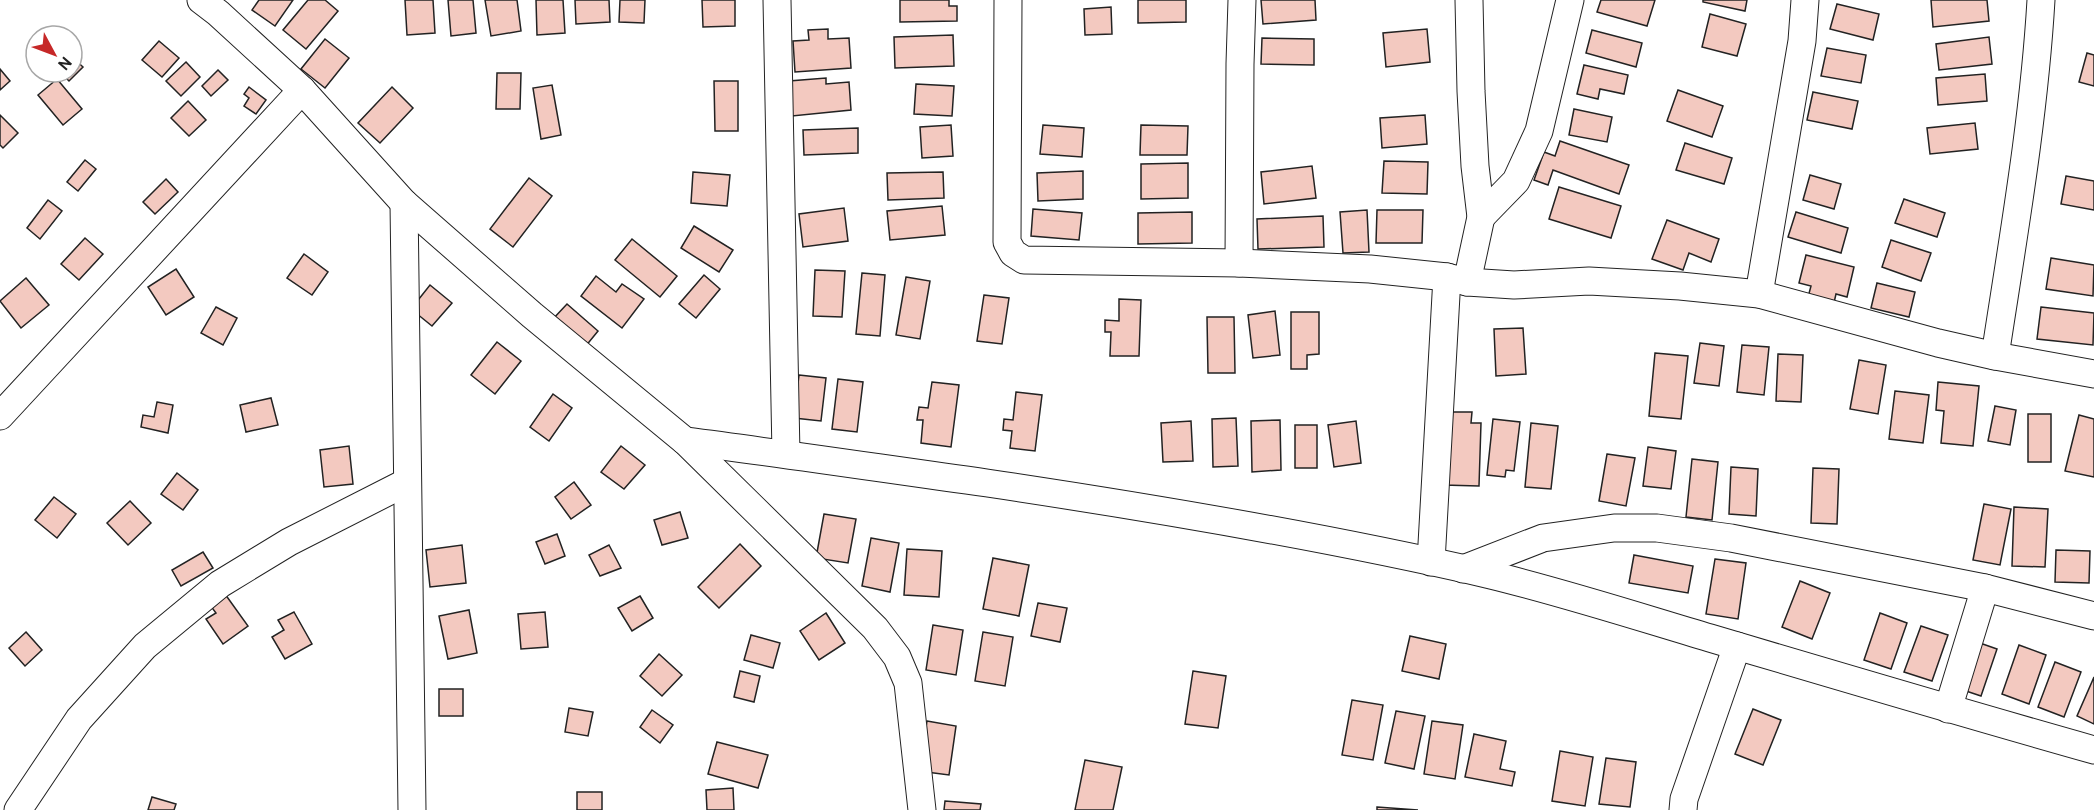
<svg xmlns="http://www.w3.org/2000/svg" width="2094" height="810" viewBox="0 0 2094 810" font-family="Overpass,sans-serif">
	<rect width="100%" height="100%" fill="#fff"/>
	<!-- building -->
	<g fill="#f3c9c0" stroke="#222" stroke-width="1.5">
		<polygon points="259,0 293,0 275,26 252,10"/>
		<polygon points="308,0 325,0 338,11 306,49 283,30"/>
		<polygon points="405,0 433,0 435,33 407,35"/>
		<polygon points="448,0 473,0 476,33 451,36"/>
		<polygon points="485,0 517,0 521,31 491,36"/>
		<polygon points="536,0 563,0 565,33 537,35"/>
		<polygon points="575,0 609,0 610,22 576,24"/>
		<polygon points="620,0 645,0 644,23 619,22"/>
		<polygon points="702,0 735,0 735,26 703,27"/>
		<polygon points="900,0 949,0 949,6 957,6 957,21 900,22"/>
		<polygon points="1138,0 1186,0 1186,22 1138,23"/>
		<polygon points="1261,0 1315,0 1316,20 1263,24"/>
		<polygon points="1601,0 1655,0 1647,26 1597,12"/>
		<polygon points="1703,0 1747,0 1745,11 1703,2"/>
		<polygon points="1931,0 1987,0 1989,21 1933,27"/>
		<polygon points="1837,4 1879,14 1873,40 1830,29"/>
		<polygon points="1111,7 1112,34 1085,35 1084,9"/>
		<polygon points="1710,14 1746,24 1737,56 1702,47"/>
		<polygon points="828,29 828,39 849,38 851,68 795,72 793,41 809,40 808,30"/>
		<polygon points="1427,29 1430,62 1386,67 1383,33"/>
		<polygon points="1592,30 1642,43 1636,67 1586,53"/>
		<polygon points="953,35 954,66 895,68 894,37"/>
		<polygon points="1989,37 1992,64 1939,70 1936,44"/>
		<polygon points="1262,38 1314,39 1314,65 1261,64"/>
		<polygon points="325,39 349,58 325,88 301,69"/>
		<polygon points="159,41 179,58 162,77 142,60"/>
		<polygon points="1827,48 1866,55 1861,83 1821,76"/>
		<polygon points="2087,53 2094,55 2094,86 2079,82"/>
		<polygon points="72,57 83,67 69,81 60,72 72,72"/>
		<polygon points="186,62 200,77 181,96 166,81"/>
		<polygon points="1584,65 1628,75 1624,94 1600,89 1598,99 1577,94"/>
		<polygon points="0,69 10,81 0,90"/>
		<polygon points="218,70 228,80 211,96 202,86"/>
		<polygon points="497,73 521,73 520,109 496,109"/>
		<polygon points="1985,74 1987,101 1938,105 1936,78"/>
		<polygon points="826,78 826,84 849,82 851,110 792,116 789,81"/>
		<polygon points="57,79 82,109 63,125 38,95"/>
		<polygon points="714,81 738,81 738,131 715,131"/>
		<polygon points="916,84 954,86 952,116 914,114"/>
		<polygon points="552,85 561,135 541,139 533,88"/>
		<polygon points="249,87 266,100 256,114 244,106 249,98 244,94"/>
		<polygon points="392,87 413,108 380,143 358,123"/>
		<polygon points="1678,90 1723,106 1712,137 1667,121"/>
		<polygon points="1813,92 1858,101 1852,129 1807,120"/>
		<polygon points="188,101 206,120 189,136 171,118"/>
		<polygon points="1574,109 1612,117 1607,142 1569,135"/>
		<polygon points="0,115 18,133 3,148 0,145"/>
		<polygon points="1425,115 1427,144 1382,148 1380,118"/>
		<polygon points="1975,123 1978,149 1930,154 1927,128"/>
		<polygon points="951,125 953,156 922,158 920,127"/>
		<polygon points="1043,125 1084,128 1082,157 1040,154"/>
		<polygon points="1141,125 1188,126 1187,155 1140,155"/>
		<polygon points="858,128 858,153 804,155 803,130"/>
		<polygon points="1560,141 1629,165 1619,194 1553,170 1548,185 1534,180 1544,152 1555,156"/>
		<polygon points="1685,143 1732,158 1724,184 1676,170"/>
		<polygon points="85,160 96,169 78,191 67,182"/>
		<polygon points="1384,161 1428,162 1427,194 1382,193"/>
		<polygon points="1188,163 1188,198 1141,199 1141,164"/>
		<polygon points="1312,166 1316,198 1264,204 1261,172"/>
		<polygon points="1083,171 1083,199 1038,201 1037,173"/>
		<polygon points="693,172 730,175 727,206 691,203"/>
		<polygon points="943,172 944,198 888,200 887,173"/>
		<polygon points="1810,175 1841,184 1834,209 1803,200"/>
		<polygon points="2066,176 2094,181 2094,210 2061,204"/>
		<polygon points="529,178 552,196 513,247 490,229"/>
		<polygon points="166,179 178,192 155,214 143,202"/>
		<polygon points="1559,187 1621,206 1611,238 1549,219"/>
		<polygon points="1904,199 1945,213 1937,237 1895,223"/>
		<polygon points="48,200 62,211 40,239 27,228"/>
		<polygon points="942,206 945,235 890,240 887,211"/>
		<polygon points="844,208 848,241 803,247 799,214"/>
		<polygon points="1033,209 1082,213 1079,240 1031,236"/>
		<polygon points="1367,210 1369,252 1343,253 1340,212"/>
		<polygon points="1377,210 1423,210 1422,243 1376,243"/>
		<polygon points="1192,212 1192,243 1138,244 1138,213"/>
		<polygon points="1796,212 1848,228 1841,253 1788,237"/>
		<polygon points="1323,216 1324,247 1258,249 1257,219"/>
		<polygon points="1667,220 1719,239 1711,262 1689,253 1683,270 1652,259"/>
		<polygon points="694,226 733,250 719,272 681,248"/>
		<polygon points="85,238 103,254 79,280 61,264"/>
		<polygon points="632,239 677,276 660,297 615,260"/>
		<polygon points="1891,240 1931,253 1921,281 1882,267"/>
		<polygon points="304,254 328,272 312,295 287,278"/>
		<polygon points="1806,255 1854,267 1847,297 1836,294 1833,307 1807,301 1811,286 1799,283"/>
		<polygon points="2051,258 2094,265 2093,296 2046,289"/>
		<polygon points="176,269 194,297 166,315 148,287"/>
		<polygon points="815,270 845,271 842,317 813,316"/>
		<polygon points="862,273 885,275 880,336 856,334"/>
		<polygon points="704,275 720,289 696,318 679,304"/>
		<polygon points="596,276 616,292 622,284 644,299 622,328 581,296"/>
		<polygon points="906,277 930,281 920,339 896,335"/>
		<polygon points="26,278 49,305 21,328 0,301"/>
		<polygon points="1877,283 1915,292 1909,317 1871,308"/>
		<polygon points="430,285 452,303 432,326 411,309"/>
		<polygon points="984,295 1009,298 1002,344 977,341"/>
		<polygon points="1119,299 1141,300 1139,356 1110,356 1111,332 1105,332 1105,320 1119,321"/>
		<polygon points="567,304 598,331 585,347 553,319"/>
		<polygon points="216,307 237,318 223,345 201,333"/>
		<polygon points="2041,307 2094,313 2093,345 2037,339"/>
		<polygon points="1275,311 1280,355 1253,358 1248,315"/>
		<polygon points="1291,312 1319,312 1319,354 1307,355 1307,369 1291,369"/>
		<polygon points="1207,317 1234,317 1235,373 1208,373"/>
		<polygon points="1523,328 1526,374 1496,376 1494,329"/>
		<polygon points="497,342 521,361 495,394 471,375"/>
		<polygon points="1700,343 1724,346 1719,386 1694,383"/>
		<polygon points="1742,345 1769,347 1764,395 1737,392"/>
		<polygon points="1655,353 1688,356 1681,419 1649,416"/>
		<polygon points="1778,354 1803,355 1801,402 1776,401"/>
		<polygon points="1859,360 1886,365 1878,414 1850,409"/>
		<polygon points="799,375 826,378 821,421 794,418"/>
		<polygon points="838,379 863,382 857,432 832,429"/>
		<polygon points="932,382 959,385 951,447 921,443 923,420 917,420 919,407 928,408"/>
		<polygon points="1938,382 1979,386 1973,446 1941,443 1944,411 1936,410"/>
		<polygon points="1895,391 1929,395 1923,443 1889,439"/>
		<polygon points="1016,392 1042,395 1035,451 1010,448 1012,431 1003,430 1004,419 1013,420"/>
		<polygon points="553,394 572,408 549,441 530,427"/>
		<polygon points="271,398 278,425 246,432 240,405"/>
		<polygon points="157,402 173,405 168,433 141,427 143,415 154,417"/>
		<polygon points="1995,406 2016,410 2010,445 1988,441"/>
		<polygon points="1445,412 1472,412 1471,423 1481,423 1479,486 1443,485"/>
		<rect x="2028" y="414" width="23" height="48"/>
		<polygon points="2079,415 2094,419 2094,477 2065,471"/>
		<polygon points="1236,418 1238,466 1213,467 1212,419"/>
		<polygon points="1493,419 1520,422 1514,471 1506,470 1505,477 1487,475"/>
		<polygon points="1280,420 1281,470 1252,472 1251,421"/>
		<polygon points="1191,421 1193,461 1163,462 1161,423"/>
		<polygon points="1356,421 1361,463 1334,467 1328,425"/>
		<polygon points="1531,423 1558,426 1551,489 1525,487"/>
		<rect x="1295" y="425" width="22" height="43"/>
		<polygon points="349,446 353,484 324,487 320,450"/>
		<polygon points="621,446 645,465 624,489 601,472"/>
		<polygon points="1648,447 1676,451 1671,489 1643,486"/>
		<polygon points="1607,454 1635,458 1626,506 1599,501"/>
		<polygon points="1692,459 1718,462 1712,520 1686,517"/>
		<polygon points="1731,467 1758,469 1756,516 1729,514"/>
		<polygon points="1813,468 1839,469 1837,524 1811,523"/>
		<polygon points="177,473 198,490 183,510 161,494"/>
		<polygon points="574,482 591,505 571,519 555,497"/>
		<polygon points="54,497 76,514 57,538 35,520"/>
		<polygon points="130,501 151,523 128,545 107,523"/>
		<polygon points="1984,504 2011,509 2000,565 1973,560"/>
		<polygon points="2014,507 2048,509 2045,567 2012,566"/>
		<polygon points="680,512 688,538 662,545 654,520"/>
		<polygon points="824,514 856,519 848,563 816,558"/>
		<polygon points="557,534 565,556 545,564 536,542"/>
		<polygon points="871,538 899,543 890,592 862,586"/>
		<polygon points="740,544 761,566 719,608 698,587"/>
		<polygon points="462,545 466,583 430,587 426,550"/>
		<polygon points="609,545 621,568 600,576 589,555"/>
		<polygon points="907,549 942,551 939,597 904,595"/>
		<polygon points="2056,550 2090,551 2089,583 2055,582"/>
		<polygon points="203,552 213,568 181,586 172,570"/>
		<polygon points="1634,555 1693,566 1688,593 1629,583"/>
		<polygon points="993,558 1029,565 1019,616 983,609"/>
		<polygon points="1715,559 1746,563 1738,619 1706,614"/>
		<polygon points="1800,581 1830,593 1812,639 1782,627"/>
		<polygon points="225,594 248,626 223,644 206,619 216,613 210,605"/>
		<polygon points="640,596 653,618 632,631 618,608"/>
		<polygon points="1038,603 1067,608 1060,642 1031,636"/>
		<polygon points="469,610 477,653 448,659 439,616"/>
		<polygon points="294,612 312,644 285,659 272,637 284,630 278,620"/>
		<polygon points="545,612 548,647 521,649 518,614"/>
		<polygon points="826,613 845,643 819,660 800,631"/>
		<polygon points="1880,613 1907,623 1891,669 1864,660"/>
		<polygon points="933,625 963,630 956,675 926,670"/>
		<polygon points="1921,626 1948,635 1932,681 1904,672"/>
		<polygon points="26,632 42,650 25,666 9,648"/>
		<polygon points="983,632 1013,637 1005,686 975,681"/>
		<polygon points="751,635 780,643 773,668 744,660"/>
		<polygon points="1410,636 1446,644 1439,679 1402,671"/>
		<polygon points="1977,642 1997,649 1981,696 1960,689"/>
		<polygon points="2019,645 2046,655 2029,704 2002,694"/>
		<polygon points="659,654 682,675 662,696 640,676"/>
		<polygon points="2055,662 2081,672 2064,717 2038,707"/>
		<polygon points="740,671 760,676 754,702 734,697"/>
		<polygon points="1193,671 1226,676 1218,728 1185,724"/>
		<polygon points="2094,677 2094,724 2077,716"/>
		<rect x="439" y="689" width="24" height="27"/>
		<polygon points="1352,700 1383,705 1373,760 1342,755"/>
		<polygon points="569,708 593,712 588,736 565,732"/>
		<polygon points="1753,709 1781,720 1763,765 1735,754"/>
		<polygon points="652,710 673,725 660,743 640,727"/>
		<polygon points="1396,711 1425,716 1414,769 1385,763"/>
		<polygon points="927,721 956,726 949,775 919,771"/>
		<polygon points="1432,721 1463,725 1455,779 1424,774"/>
		<polygon points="1474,734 1506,741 1500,769 1515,772 1512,786 1465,777"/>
		<polygon points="717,742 768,755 758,788 708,774"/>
		<polygon points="1560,751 1593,757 1585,806 1552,801"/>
		<polygon points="1606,758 1636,762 1630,807 1599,804"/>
		<polygon points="1085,760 1122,767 1113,810 1075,810"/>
		<polygon points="733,788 734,810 707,810 706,790"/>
		<rect x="577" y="792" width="25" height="18"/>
		<polygon points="152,797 176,804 174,810 148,810"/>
		<polygon points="945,801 981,804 980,810 944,810"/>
		<polygon points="1377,807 1418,810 1377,810"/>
	</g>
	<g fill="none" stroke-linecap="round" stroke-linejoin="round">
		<defs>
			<g id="minor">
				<polyline points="201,0 218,13 302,90 404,203 532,315 685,441 875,628 897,657 908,683 922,810"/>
				<polyline points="777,0 786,454"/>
				<polyline points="1008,0 1007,242 1013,253 1024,260 1239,263 1370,269 1447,277 1467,282 1514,285 1589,281 1680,286 1759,294 1938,343 1995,356 2094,374"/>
				<polyline points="404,203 412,810"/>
				<polyline points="1481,217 1516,181 1539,131 1570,0"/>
				<polyline points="1239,263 1240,64 1242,0"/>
				<polyline points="1467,282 1481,217 1475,166 1471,91 1469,0"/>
				<polyline points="1759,294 1802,41 1805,0"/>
				<path d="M 1995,356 C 2013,238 2034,119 2041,0"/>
				<polyline points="0,416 302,90"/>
				<path d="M 685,441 C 786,454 886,469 987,483 C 1155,508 1322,536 1487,574 C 1562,592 1636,616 1710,638 C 1838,676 1966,714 2094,750"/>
				<polyline points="1431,562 1447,277"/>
				<polyline points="1463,569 1543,538 1614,528 1657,528 1731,538 1985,588 2094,616"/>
				<polyline points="1948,709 1985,588"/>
				<polyline points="18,810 79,719 145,646 220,584 289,542 407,482"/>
				<polyline points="1683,810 1684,799 1737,646"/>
			</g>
		</defs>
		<!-- minor casing -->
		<use href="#minor" stroke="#222" stroke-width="29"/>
		<!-- minor -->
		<use href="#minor" stroke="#fff" stroke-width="27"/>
	</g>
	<!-- north arrow -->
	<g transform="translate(54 54) rotate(131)"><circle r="28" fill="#ffffff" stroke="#a7a7a7" stroke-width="1.5"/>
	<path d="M0-4.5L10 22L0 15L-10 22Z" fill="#c62828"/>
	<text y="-9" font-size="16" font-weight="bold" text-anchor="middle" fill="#222222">N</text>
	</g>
</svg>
